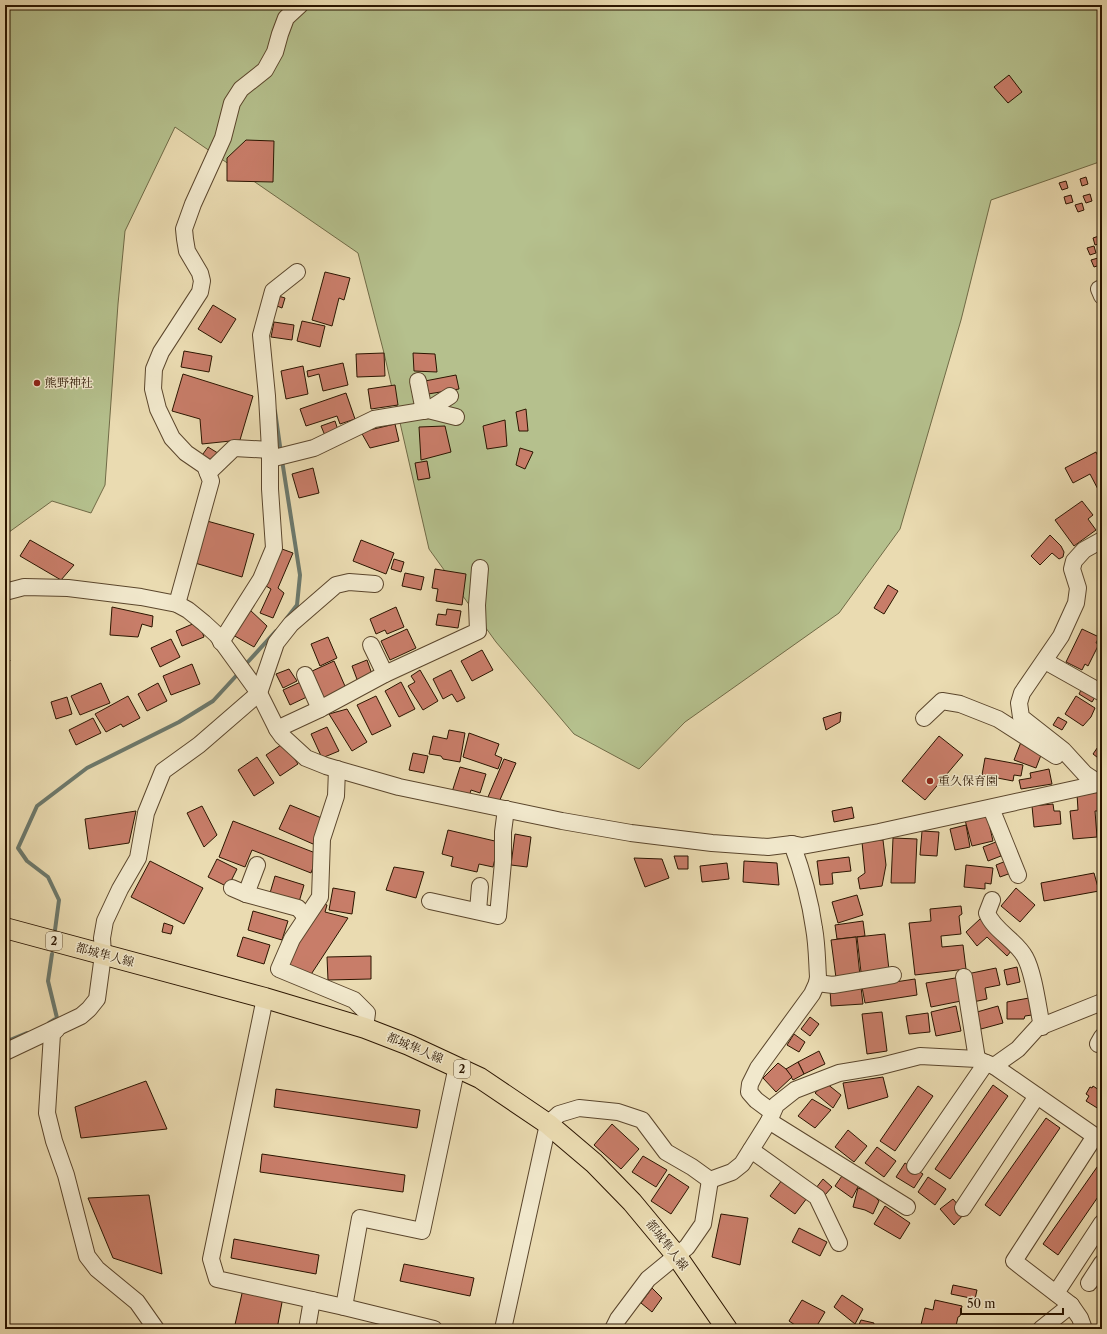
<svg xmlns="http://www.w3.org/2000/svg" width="1107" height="1334" viewBox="0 0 1107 1334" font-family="'Libre Caslon Text','Noto Serif JP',serif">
	<rect width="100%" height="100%" fill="#eadbb1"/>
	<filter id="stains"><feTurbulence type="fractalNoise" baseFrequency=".005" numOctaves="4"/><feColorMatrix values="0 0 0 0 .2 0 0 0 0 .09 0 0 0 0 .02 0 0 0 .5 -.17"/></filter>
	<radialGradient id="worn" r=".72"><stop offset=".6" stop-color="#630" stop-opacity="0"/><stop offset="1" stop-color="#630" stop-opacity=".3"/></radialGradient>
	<!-- green -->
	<polygon fill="#b5c08d" stroke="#706a46" points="5,5 1102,5 1102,161 991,200 961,320 900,529 839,613 685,722 639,769 574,734 496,642 429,549 384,353 358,253 175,127 125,231 118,304 105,485 91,513 52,501 5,535"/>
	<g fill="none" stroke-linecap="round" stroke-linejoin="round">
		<!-- stream -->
		<g stroke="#6c786b" stroke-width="4">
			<polyline points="275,411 281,453"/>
			<polyline points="282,460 300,575 297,605 287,618"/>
			<polyline points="246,664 276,631"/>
			<polyline points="55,930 59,900 48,877 27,861 18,848 37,806 87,768 179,722 213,701 236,676"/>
			<polyline points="49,1023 57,1018 48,981 52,954"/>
			<polyline points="5,1042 27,1033"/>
		</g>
	</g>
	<!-- building -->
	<g fill="#c87d69" stroke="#2b1500">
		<polygon points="1009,75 1022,92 1008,103 994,87"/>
		<polygon points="246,140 274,141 273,182 227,181 227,158"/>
		<polygon points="1086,177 1088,184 1082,186 1080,179"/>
		<polygon points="1066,181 1068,188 1062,190 1059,183"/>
		<polygon points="1090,194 1092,201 1086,203 1083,196"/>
		<polygon points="1071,195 1073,202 1066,204 1064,197"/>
		<polygon points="1082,203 1084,210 1078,212 1075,205"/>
		<polygon points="1099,236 1102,243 1095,245 1093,238"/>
		<polygon points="1094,246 1096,253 1090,255 1087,248"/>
		<polygon points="1102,251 1102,259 1101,259 1099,252"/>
		<polygon points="1098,258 1100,265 1094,267 1091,260"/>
		<polygon points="325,272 350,278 344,300 339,298 332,326 312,320"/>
		<polygon points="275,295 285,298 282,308 272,304"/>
		<polygon points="213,305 236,319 221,343 198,329"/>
		<polygon points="302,321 325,326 320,347 297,341"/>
		<polygon points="274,322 294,325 292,340 271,337"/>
		<polygon points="184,351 212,356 209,372 181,367"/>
		<polygon points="384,353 385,376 357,377 356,354"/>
		<polygon points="413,353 435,354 437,372 414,371"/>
		<polygon points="343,363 348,385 323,391 319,374 308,377 307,371"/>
		<polygon points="303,366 308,394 286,399 281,371"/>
		<polygon points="183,374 253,396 240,440 202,444 200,419 172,411"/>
		<polygon points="456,375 459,389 428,394 425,381"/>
		<polygon points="395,385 398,405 371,409 368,389"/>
		<polygon points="346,393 355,419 340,424 337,416 306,426 300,409"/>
		<polygon points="526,409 528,431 519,431 516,412"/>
		<polygon points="505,420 507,446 487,449 483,426"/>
		<polygon points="335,421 339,433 326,438 321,426"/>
		<polygon points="395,424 399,441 370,448 361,432"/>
		<polygon points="445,426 451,452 421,460 419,427"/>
		<polygon points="208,447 221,455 211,466 200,458"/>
		<polygon points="520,448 533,452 525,469 516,465"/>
		<polygon points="1096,452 1102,464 1102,497 1090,474 1073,483 1065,468"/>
		<polygon points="427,461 430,478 418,480 415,463"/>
		<polygon points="313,468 319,493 299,498 292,474"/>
		<polygon points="1082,501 1093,515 1088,519 1096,530 1074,546 1055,520"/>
		<polygon points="207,521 254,534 242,577 195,563"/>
		<polygon points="1050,535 1061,546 1064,552 1063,557 1059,559 1052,553 1040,565 1031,556"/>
		<polygon points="30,540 74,565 61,580 20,556"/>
		<polygon points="361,540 394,553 386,574 353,561"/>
		<polygon points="282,549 293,553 278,588 284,593 273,618 260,613 271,589 266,586"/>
		<polygon points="394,559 404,562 401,572 391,569"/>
		<polygon points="435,569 466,574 462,605 436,601 438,589 432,588"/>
		<polygon points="405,573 424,577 421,590 402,586"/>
		<polygon points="888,585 898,591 884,614 874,608"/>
		<polygon points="112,607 153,616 152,627 142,624 138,637 110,635"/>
		<polygon points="396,607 404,627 387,634 385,630 376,634 370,619"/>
		<polygon points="447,609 461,611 458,628 436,625 438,614 446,615"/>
		<polygon points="250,610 267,626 254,647 233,635"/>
		<polygon points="195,623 201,629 204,637 182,646 176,631"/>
		<polygon points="407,629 416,648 390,660 381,641"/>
		<polygon points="1082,629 1099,637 1096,643 1099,644 1088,666 1085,664 1082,670 1066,662"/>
		<polygon points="328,637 337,658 320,666 311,644"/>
		<polygon points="171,639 180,657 160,667 151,648"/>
		<polygon points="482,650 493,670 472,681 461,661"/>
		<polygon points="5,658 10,660 5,673"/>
		<polygon points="367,660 373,677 358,682 352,666"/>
		<polygon points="334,661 348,693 324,703 310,672"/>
		<polygon points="192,664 200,684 171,695 163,676"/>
		<polygon points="289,669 297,681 283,688 276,674"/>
		<polygon points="420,670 438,701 423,710 408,686 415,682 411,676"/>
		<polygon points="451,670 465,698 457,702 452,694 443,699 433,679"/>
		<polygon points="305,680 311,695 290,705 283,690"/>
		<polygon points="401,682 415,709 399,717 385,691"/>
		<polygon points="101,683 110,703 80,715 71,696"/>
		<polygon points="158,683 167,701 147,711 138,694"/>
		<polygon points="1083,686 1097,694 1092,702 1079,694"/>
		<polygon points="128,696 140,718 123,727 121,724 106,732 95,714"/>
		<polygon points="376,696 391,726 372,735 357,705"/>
		<polygon points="1076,696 1095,708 1091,717 1083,726 1065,714"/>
		<polygon points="67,697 72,714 56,719 51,702"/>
		<polygon points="347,709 367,742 352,751 329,714"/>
		<polygon points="841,712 840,722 826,730 823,718"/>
		<polygon points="1058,717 1067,722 1062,730 1053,725"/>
		<polygon points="93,718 101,733 76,745 69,730"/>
		<polygon points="327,727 339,751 322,758 311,734"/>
		<polygon points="449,730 465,733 460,762 443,759 441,756 429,754 433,736 447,739"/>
		<polygon points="469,733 499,744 495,755 502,758 498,769 463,757"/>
		<polygon points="939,736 963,755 925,800 902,781"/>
		<polygon points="1102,741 1102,761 1093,754"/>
		<polygon points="1021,742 1043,750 1036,768 1014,760"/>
		<polygon points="284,743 298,764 280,776 266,755"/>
		<polygon points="413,753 428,756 424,773 409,770"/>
		<polygon points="257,757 274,783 254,796 238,770"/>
		<polygon points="985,758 1023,765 1021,776 1014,775 1013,781 982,775"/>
		<polygon points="504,759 516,763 499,802 488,797"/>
		<polygon points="460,767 486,774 480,793 471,790 469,797 452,792"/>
		<polygon points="1049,769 1052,784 1021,789 1019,780 1031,778 1030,773"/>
		<polygon points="1101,792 1102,811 1095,811 1097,837 1073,839 1070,811 1078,810 1077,794"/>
		<polygon points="1053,804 1054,811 1060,811 1061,824 1034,827 1032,806"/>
		<polygon points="290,805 324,819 313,844 279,829"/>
		<polygon points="202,806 217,835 204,847 187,813"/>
		<polygon points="852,807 854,818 834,822 832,811"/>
		<polygon points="136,811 129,843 89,849 85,819"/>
		<polygon points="987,815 993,841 972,846 965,820"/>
		<polygon points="233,821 318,854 311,873 252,850 245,867 219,857"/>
		<polygon points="966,825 970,847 955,850 950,829"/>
		<polygon points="448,830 499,842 493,867 479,864 477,872 451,866 453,857 442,854"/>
		<polygon points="922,831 939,832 937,856 920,855"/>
		<polygon points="515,834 531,837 527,867 511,865"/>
		<polygon points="893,838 917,839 915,883 891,883"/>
		<polygon points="883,840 886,865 882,886 860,889 858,878 865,873 862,842"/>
		<polygon points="996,842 1001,856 988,861 983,847"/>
		<polygon points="674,856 688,856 688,869 678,869"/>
		<polygon points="849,857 851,871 832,873 833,884 820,885 817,861"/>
		<polygon points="634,858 662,859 669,878 645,887"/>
		<polygon points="217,859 237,869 228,887 208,877"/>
		<polygon points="150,861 203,888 184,924 131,897"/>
		<polygon points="744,861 777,863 779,885 743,882"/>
		<polygon points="1006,861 1011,873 1000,877 996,865"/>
		<polygon points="727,863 729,879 702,882 700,866"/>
		<polygon points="966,865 993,868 991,884 985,883 985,889 964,887"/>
		<polygon points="394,867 424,872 416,898 386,890"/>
		<polygon points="1094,873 1099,891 1044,901 1041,883"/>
		<polygon points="275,876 304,885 299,902 270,893"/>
		<polygon points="333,888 355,892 352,914 329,910"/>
		<polygon points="1016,888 1035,905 1020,922 1001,906"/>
		<polygon points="857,895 863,915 838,923 832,902"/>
		<polygon points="322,903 327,905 325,912 348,918 308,979 283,963"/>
		<polygon points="961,906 962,914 959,916 961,934 941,936 942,947 963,945 966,969 915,975 909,923 931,921 930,909"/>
		<polygon points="253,911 288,921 282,940 248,930"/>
		<polygon points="980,919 1012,950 1007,956 987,937 977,946 966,932"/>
		<polygon points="863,921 865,936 837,939 835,925"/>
		<polygon points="164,923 173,926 171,934 162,932"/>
		<polygon points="885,934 889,970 861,972 857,937"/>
		<polygon points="243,937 270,945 264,964 237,956"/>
		<polygon points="856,937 860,976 836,978 831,940"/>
		<polygon points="371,956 371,979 328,980 327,957"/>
		<polygon points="1017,967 1020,982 1007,985 1004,970"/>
		<polygon points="996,968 1000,985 985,988 987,999 973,1002 967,974"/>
		<polygon points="961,977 966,1000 931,1007 926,983"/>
		<polygon points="915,979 917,995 865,1003 862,987"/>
		<polygon points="861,987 863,1004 831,1006 830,989"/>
		<polygon points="1029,998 1032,1015 1025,1016 1024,1019 1007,1019 1007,1002"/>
		<polygon points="956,1006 961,1031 936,1036 931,1012"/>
		<polygon points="998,1006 1003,1023 981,1029 977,1012"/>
		<polygon points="882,1012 887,1051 867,1054 862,1014"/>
		<polygon points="928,1013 930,1032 909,1034 906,1016"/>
		<polygon points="810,1017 819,1024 810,1036 801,1029"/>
		<polygon points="794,1034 805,1042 799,1052 787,1045"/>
		<polygon points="819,1051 825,1064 804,1074 798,1062"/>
		<polygon points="798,1062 804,1074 793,1080 786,1069"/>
		<polygon points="778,1063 786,1069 792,1077 776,1092 763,1078"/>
		<polygon points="883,1077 888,1097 848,1109 843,1083"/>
		<polygon points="146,1081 167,1129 81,1138 75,1107"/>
		<polygon points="826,1083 841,1095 833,1108 815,1093"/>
		<polygon points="993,1085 1008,1096 950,1179 935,1169"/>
		<polygon points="918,1086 933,1096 895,1151 880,1141"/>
		<polygon points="1093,1086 1102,1092 1102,1111 1086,1101 1089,1096 1086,1094 1090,1087 1092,1088"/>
		<polygon points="276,1089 420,1110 417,1128 274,1107"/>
		<polygon points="812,1099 831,1110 815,1128 798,1116"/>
		<polygon points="1046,1118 1060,1128 1000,1216 985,1205"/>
		<polygon points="612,1124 639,1149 621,1169 594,1145"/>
		<polygon points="848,1130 867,1146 854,1162 835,1147"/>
		<polygon points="877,1147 896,1161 884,1177 865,1163"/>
		<polygon points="262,1154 405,1175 403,1192 260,1172"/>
		<polygon points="643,1156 667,1170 656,1187 632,1172"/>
		<polygon points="1102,1160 1102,1191 1058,1255 1043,1244"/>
		<polygon points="905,1163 923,1174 914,1188 896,1177"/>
		<polygon points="844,1173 859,1185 852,1198 835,1186"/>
		<polygon points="669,1174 689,1187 671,1214 651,1201"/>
		<polygon points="928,1177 946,1189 935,1205 918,1192"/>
		<polygon points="823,1179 832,1187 825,1195 816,1188"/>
		<polygon points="782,1180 807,1198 795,1214 770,1196"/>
		<polygon points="858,1188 870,1192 879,1201 873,1214 865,1210 853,1207"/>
		<polygon points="149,1195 162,1274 113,1258 88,1198"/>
		<polygon points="953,1199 965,1213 954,1225 940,1209"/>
		<polygon points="885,1206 910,1223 900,1239 874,1224"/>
		<polygon points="721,1214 748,1218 740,1265 712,1257"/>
		<polygon points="799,1228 827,1242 820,1256 792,1242"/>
		<polygon points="234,1239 319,1255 316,1274 231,1258"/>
		<polygon points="404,1264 474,1278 470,1296 400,1281"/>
		<polygon points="953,1285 977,1290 975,1299 951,1294"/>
		<polygon points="652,1288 662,1298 652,1312 641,1303"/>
		<polygon points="243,1289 283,1297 277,1329 234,1329"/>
		<polygon points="842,1295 863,1309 855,1324 834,1307"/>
		<polygon points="802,1300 825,1312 815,1329 801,1329 789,1321"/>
		<polygon points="935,1300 962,1306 960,1316 958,1317 956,1326 952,1325 952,1329 920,1329 925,1308 933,1310"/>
		<polygon points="861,1320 874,1323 873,1329 857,1329"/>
	</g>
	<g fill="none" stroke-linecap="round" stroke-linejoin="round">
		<defs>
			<g id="minor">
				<polyline points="1099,289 1102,296"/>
				<polyline points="418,381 424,411"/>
				<polyline points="428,410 450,396"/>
				<polyline points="270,459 314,448 374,419 428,410 456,417"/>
				<polyline points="208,473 234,448 270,450"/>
				<polyline points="5,592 24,587 68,588 141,597 177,604 188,610 204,623 217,635 259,693 277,729 282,736 306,758 326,766 399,787 562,821 631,833 712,843 768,847 792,844 802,846 879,832 1102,783"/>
				<polyline points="177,604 211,481 205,466 186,453 172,438 158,409 153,389 154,369 161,352 200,292 202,281 200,273 187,251 185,239 184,229 193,204 223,138 232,103 241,89 265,70 275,52 280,34 286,18 300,5"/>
				<polyline points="221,642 261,579 274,548 270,489 270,450 267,396 261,335 273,291 297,272"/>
				<polyline points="371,645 385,674"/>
				<polyline points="1045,661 1102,693"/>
				<polyline points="305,675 320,709"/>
				<polyline points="924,718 942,701 960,704 998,719 1056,756"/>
				<polyline points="277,729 320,709 385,674 478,631 477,605 480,568"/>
				<polyline points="337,769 336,796 322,839 320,897 292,939 279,969 354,1000 367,1013 365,1028"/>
				<polyline points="1100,784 1085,774 1063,750 1021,717 1019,703 1022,693 1061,636 1076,603 1078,588 1072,569 1074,561 1084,550 1102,540"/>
				<polyline points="991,808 1018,875"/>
				<polyline points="232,888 246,894 298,908 306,917"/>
				<polyline points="246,894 257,865"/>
				<path d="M 992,900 L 987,913 C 994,931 1016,940 1025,957 C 1034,973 1038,1008 1042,1027"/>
				<polyline points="430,901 498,916 503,862 503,832 506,809"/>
				<polyline points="478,911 480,886"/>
				<polyline points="964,977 977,1059"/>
				<polyline points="817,983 833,985 893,975"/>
				<polyline points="265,998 211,1259 217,1279 344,1307 434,1329"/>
				<polyline points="57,1029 52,1034 47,1113 54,1141 66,1175 87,1256 97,1269 137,1302 156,1329"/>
				<polyline points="1098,1044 1102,1037"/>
				<polyline points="5,1052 81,1016 89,1009 97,999 103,955 102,938 105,921 120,889 138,858 146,813 163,771 199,745 259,693 276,643 291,624 336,585 349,582 375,584"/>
				<polyline points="994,1066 1102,1141"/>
				<path d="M 772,1112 L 756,1100 L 749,1092 L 750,1084 L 758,1068 L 812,994 L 817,983 L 818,977 C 817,961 817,944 814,928 C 810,899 802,871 792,844"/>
				<polyline points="769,1121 907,1207"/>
				<polyline points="751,1150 817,1197 839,1243"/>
				<polyline points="915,1166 986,1063"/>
				<polyline points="963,1208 1037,1096"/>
				<polyline points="1089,1283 1102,1263"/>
				<polyline points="1056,1293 1102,1223"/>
				<polyline points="344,1307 360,1218 422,1231 457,1066"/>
				<polyline points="307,1329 312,1300"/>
				<polyline points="503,1329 548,1124 559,1114 579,1108 618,1112 642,1120 666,1152 692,1167 710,1180 732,1172 742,1164 769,1121 776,1105 795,1090 839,1073 881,1066 920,1056 977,1059 986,1063 994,1066 1018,1049 1037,1028 1102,1002"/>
				<polyline points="613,1329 618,1319 648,1279 687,1247 703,1224 710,1180"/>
				<polyline points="1041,1329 1071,1305"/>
				<polyline points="1084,1329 1080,1318 1071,1305 1014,1261 1095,1136"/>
			</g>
			<polyline id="major" points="5,928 265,998 365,1028 409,1045 480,1078 548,1124 594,1163 632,1202 676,1255 727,1329"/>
		</defs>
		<!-- minor casing -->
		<use href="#minor" stroke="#5b462c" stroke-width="18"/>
		<!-- major casing -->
		<use href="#major" stroke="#2b1500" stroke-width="22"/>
		<!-- minor -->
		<use href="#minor" stroke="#f1e8cc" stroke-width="16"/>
		<!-- major -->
		<use href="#major" stroke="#eadbb1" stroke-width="20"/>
	</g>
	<!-- markers -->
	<g fill="#8f2418" stroke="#f1e8cc" stroke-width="1.5">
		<circle cx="37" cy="383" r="4"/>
		<circle cx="930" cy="781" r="4"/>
	</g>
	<g text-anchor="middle" stroke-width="3" stroke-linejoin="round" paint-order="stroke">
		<!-- shield labels -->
		<g fill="#f1e8cc" stroke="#66543d" stroke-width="1">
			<rect x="46" y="932" width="16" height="18" rx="3"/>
			<rect x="454" y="1060" width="16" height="18" rx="3"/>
		</g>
		<g font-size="11" font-weight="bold" fill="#2b1500">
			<text x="54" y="945">2</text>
			<text x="462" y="1073">2</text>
		</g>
		<!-- poi labels -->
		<g font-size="12" fill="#2b1500" stroke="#f1e8cc" text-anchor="start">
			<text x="45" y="387">熊野神社</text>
			<text x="938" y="785">重久保育園</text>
		</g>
		<!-- street labels -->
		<g font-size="12" fill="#2b1500" stroke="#f1e8cc">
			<text transform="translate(105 955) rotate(15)" y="4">都城隼人線</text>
			<text transform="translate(415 1048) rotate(23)" y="4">都城隼人線</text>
			<text transform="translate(667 1245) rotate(52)" y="4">都城隼人線</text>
		</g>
	</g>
	<!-- margin -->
	<rect width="1107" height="1334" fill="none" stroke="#eadbb1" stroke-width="20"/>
	<rect x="6" y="6" width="1095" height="1322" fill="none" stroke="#2b1500" stroke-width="2"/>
	<rect x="10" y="10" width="1087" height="1314" fill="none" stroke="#2b1500"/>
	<!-- scale -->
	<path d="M961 1308v6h102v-6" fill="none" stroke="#2b1500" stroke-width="2"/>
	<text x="967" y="1308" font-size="12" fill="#2b1500" stroke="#f1e8cc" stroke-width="3" paint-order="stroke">50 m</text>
	<rect width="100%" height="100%" filter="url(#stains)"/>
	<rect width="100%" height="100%" fill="url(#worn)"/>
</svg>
